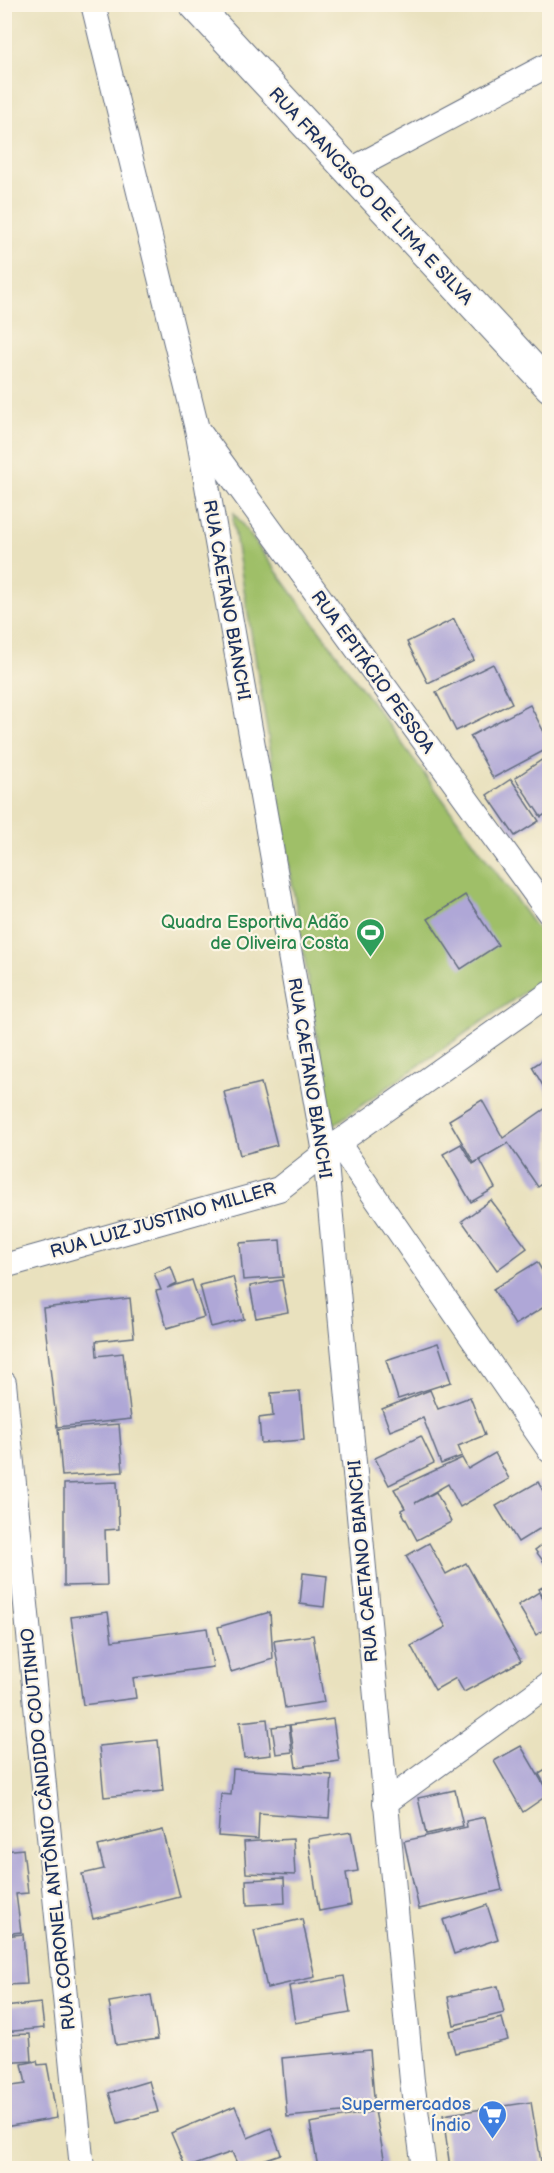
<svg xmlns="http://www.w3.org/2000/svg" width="554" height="2173" viewBox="0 0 554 2173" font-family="'Balsamiq Sans',sans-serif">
	<rect width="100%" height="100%" fill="#fcf5e5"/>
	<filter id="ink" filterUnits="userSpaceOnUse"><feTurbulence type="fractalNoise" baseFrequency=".0167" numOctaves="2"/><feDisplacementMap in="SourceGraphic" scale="12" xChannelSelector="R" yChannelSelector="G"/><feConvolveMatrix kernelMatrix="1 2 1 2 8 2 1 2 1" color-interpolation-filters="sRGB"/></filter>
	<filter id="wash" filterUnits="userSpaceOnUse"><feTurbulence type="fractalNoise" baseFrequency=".008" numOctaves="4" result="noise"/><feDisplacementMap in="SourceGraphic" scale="24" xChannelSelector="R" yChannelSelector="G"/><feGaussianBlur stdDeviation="1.35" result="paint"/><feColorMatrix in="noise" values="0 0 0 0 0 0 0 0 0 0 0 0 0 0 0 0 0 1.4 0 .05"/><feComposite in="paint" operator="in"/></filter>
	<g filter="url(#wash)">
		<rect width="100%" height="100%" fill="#e9e1be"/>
		<!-- green -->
		<polygon fill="#9fbf68" stroke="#5d7763" stroke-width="1.5" points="234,513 549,945 549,975 332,1126 233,522"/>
		<g id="blocks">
			<!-- building -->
			<g fill="#afa7d7">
				<polygon points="454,619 474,660 428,683 407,642"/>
				<polygon points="493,664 512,703 456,731 436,692"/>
				<polygon points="530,705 549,742 549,748 493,778 470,736"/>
				<polygon points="549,755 549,812 541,817 515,778"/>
				<polygon points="511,779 539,821 515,836 487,795"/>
				<polygon points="465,895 498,945 461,969 428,919"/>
				<polygon points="549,1056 549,1096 532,1067"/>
				<polygon points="261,1083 277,1145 240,1155 224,1092"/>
				<polygon points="482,1100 503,1138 549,1106 549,1179 538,1187 508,1143 474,1163 449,1120"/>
				<polygon points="461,1144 473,1164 480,1160 495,1188 471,1202 443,1154"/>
				<polygon points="491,1200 527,1248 497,1270 462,1221"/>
				<polygon points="280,1240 283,1277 243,1280 240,1243"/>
				<polygon points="537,1262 549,1282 549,1304 515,1325 493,1289"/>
				<polygon points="171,1267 177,1283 167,1288 192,1280 204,1317 167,1328 156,1291 161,1290 154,1273"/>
				<polygon points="233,1277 244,1319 211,1327 200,1285"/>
				<polygon points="282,1280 288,1312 256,1318 250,1286"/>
				<polygon points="130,1298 134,1337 96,1341 97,1356 123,1353 131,1419 57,1427 43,1308"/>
				<polygon points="438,1343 451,1382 398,1399 386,1360"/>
				<polygon points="430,1390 438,1409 470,1397 485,1435 458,1446 462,1456 441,1464 423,1418 390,1431 382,1409"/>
				<polygon points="300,1391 304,1440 261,1443 259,1418 273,1416 271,1393"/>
				<polygon points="119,1424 123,1472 62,1476 58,1429"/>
				<polygon points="421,1436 434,1463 389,1485 375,1458"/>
				<polygon points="495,1453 509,1479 460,1507 448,1484 415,1503 436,1492 451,1522 417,1540 401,1510 405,1508 394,1489 462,1458 468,1469"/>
				<polygon points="117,1482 119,1529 105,1530 107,1585 64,1586 64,1484"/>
				<polygon points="538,1482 549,1501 549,1523 518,1542 496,1506"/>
				<polygon points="549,1540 549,1569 535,1550"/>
				<polygon points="429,1543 446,1574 466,1563 521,1661 464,1692 456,1678 435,1690 411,1646 446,1627 406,1556"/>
				<polygon points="303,1573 327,1576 324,1607 300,1604"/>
				<polygon points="549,1583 549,1606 539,1589"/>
				<polygon points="539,1592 549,1610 549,1626 536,1635 518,1605"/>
				<polygon points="108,1612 112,1641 207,1628 213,1667 133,1678 136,1698 83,1705 71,1617"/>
				<polygon points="270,1612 273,1659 231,1672 218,1627"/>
				<polygon points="313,1635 324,1702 285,1708 274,1641"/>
				<polygon points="267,1719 271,1755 244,1758 240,1722"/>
				<polygon points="333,1719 339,1761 296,1767 290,1725"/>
				<polygon points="289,1725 292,1752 276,1754 272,1727"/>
				<polygon points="158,1740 163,1791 104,1797 99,1746"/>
				<polygon points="521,1746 549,1794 523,1812 494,1761"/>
				<polygon points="549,1768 549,1792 539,1774"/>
				<polygon points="233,1769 332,1775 329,1818 259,1813 258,1839 218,1836 221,1794 231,1795"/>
				<polygon points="455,1790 463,1826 426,1834 418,1798"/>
				<polygon points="485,1817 502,1890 419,1909 404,1841 467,1827 466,1821"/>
				<polygon points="163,1830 180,1897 93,1919 82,1874 104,1869 98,1846"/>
				<polygon points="351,1832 358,1871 346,1873 351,1905 319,1911 308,1839"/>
				<polygon points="293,1839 295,1875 246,1873 244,1842"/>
				<polygon points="23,1849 28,1893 16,1894 21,1932 4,1934 4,1851"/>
				<polygon points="284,1878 285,1903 247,1905 246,1880"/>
				<polygon points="487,1905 498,1939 454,1954 443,1920"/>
				<polygon points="302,1919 315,1977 267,1988 254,1930"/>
				<polygon points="23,1934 27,1984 4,1985 4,1936"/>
				<polygon points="344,1976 350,2013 295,2023 289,1986"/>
				<polygon points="498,1986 504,2013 454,2025 448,1997"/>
				<polygon points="151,1995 158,2039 116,2045 109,2002"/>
				<polygon points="41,2003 44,2028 4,2032 4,2007"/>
				<polygon points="502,2018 508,2040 455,2053 449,2031"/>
				<polygon points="30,2034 32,2061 4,2063 4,2035"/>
				<polygon points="370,2050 375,2109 287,2117 282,2058"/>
				<polygon points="37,2061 38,2065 47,2064 57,2118 4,2127 4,2065 7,2064 12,2086 26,2084 22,2064"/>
				<polygon points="149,2081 158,2112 118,2123 109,2093"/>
				<polygon points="531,2102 542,2168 450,2168 443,2115"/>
				<polygon points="235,2106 248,2138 271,2128 281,2154 239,2168 232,2152 186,2168 171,2133"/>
				<polygon points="375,2111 386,2168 318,2168 310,2123"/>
			</g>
		</g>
	</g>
	<g filter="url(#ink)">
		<use href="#blocks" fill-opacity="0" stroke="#636d80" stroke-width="1.5"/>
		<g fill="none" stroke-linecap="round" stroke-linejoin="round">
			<defs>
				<g id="minor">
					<polyline points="93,4 197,429 325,1153 412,2081 424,2168"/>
					<polyline points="347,172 550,64"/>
					<polyline points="200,433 550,914"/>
					<polyline points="338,1143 550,1451"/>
					<polyline points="4,1266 279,1189 338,1143 550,993"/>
					<polyline points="4,1383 82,2168"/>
					<polyline points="385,1803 550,1683"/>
				</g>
				<polyline id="tertiary" points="194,4 550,387"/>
			</defs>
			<!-- minor casing -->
			<use href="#minor" stroke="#636d80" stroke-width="26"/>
			<!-- tertiary casing -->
			<use href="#tertiary" stroke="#636d80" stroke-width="32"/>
			<!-- minor -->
			<use href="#minor" stroke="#fff" stroke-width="24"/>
			<!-- tertiary -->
			<use href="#tertiary" stroke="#fff" stroke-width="30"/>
		</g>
	</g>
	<!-- icons -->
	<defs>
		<symbol id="stadium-pin" viewBox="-11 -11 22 30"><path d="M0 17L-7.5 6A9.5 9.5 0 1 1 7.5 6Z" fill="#2e9e5b" stroke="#fcf5e5"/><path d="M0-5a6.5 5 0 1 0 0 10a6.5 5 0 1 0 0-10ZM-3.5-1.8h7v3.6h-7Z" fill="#fff"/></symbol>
		<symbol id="supermarket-pin" viewBox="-11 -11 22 30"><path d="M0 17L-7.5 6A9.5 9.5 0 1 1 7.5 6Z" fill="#3f7fe0" stroke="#fcf5e5"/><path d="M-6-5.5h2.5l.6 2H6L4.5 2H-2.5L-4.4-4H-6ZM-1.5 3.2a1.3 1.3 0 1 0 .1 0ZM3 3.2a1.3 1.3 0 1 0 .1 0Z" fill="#fff"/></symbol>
	</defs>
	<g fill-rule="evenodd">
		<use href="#stadium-pin" x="354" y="916" width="33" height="45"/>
		<use href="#supermarket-pin" x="476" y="2098" width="33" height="45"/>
	</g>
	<g text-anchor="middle" stroke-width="4.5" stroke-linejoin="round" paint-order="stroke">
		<!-- street labels -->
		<g font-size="18" fill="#1b2f5e" stroke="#fcf5e5">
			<text transform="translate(371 196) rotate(47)" y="6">RUA FRANCISCO DE LIMA E SILVA</text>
			<text transform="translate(227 600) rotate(80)" y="6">RUA CAETANO BIANCHI</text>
			<text transform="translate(373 672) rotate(54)" y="6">RUA EPITÁCIO PESSOA</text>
			<text transform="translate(310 1078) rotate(81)" y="6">RUA CAETANO BIANCHI</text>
			<text transform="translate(163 1220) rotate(-16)" y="6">RUA LUIZ JUSTINO MILLER</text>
			<text transform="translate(363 1561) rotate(-95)" y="6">RUA CAETANO BIANCHI</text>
			<text transform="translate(48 1829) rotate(-96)" y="6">RUA CORONEL ANTÔNIO CÂNDIDO COUTINHO</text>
		</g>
		<!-- leisure labels -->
		<g font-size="18" fill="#27864d" stroke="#fcf5e5" text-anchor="end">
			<text x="349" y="928">Quadra Esportiva Adão<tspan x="349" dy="21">de Oliveira Costa</tspan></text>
		</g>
		<!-- shop labels -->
		<g font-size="18" fill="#366cbe" stroke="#fcf5e5" text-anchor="end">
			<text x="471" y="2110">Supermercados<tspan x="471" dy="21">Índio</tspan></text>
		</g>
	</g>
	<!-- margin -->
	<rect width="554" height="2173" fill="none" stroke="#fcf5e5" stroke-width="24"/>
</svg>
